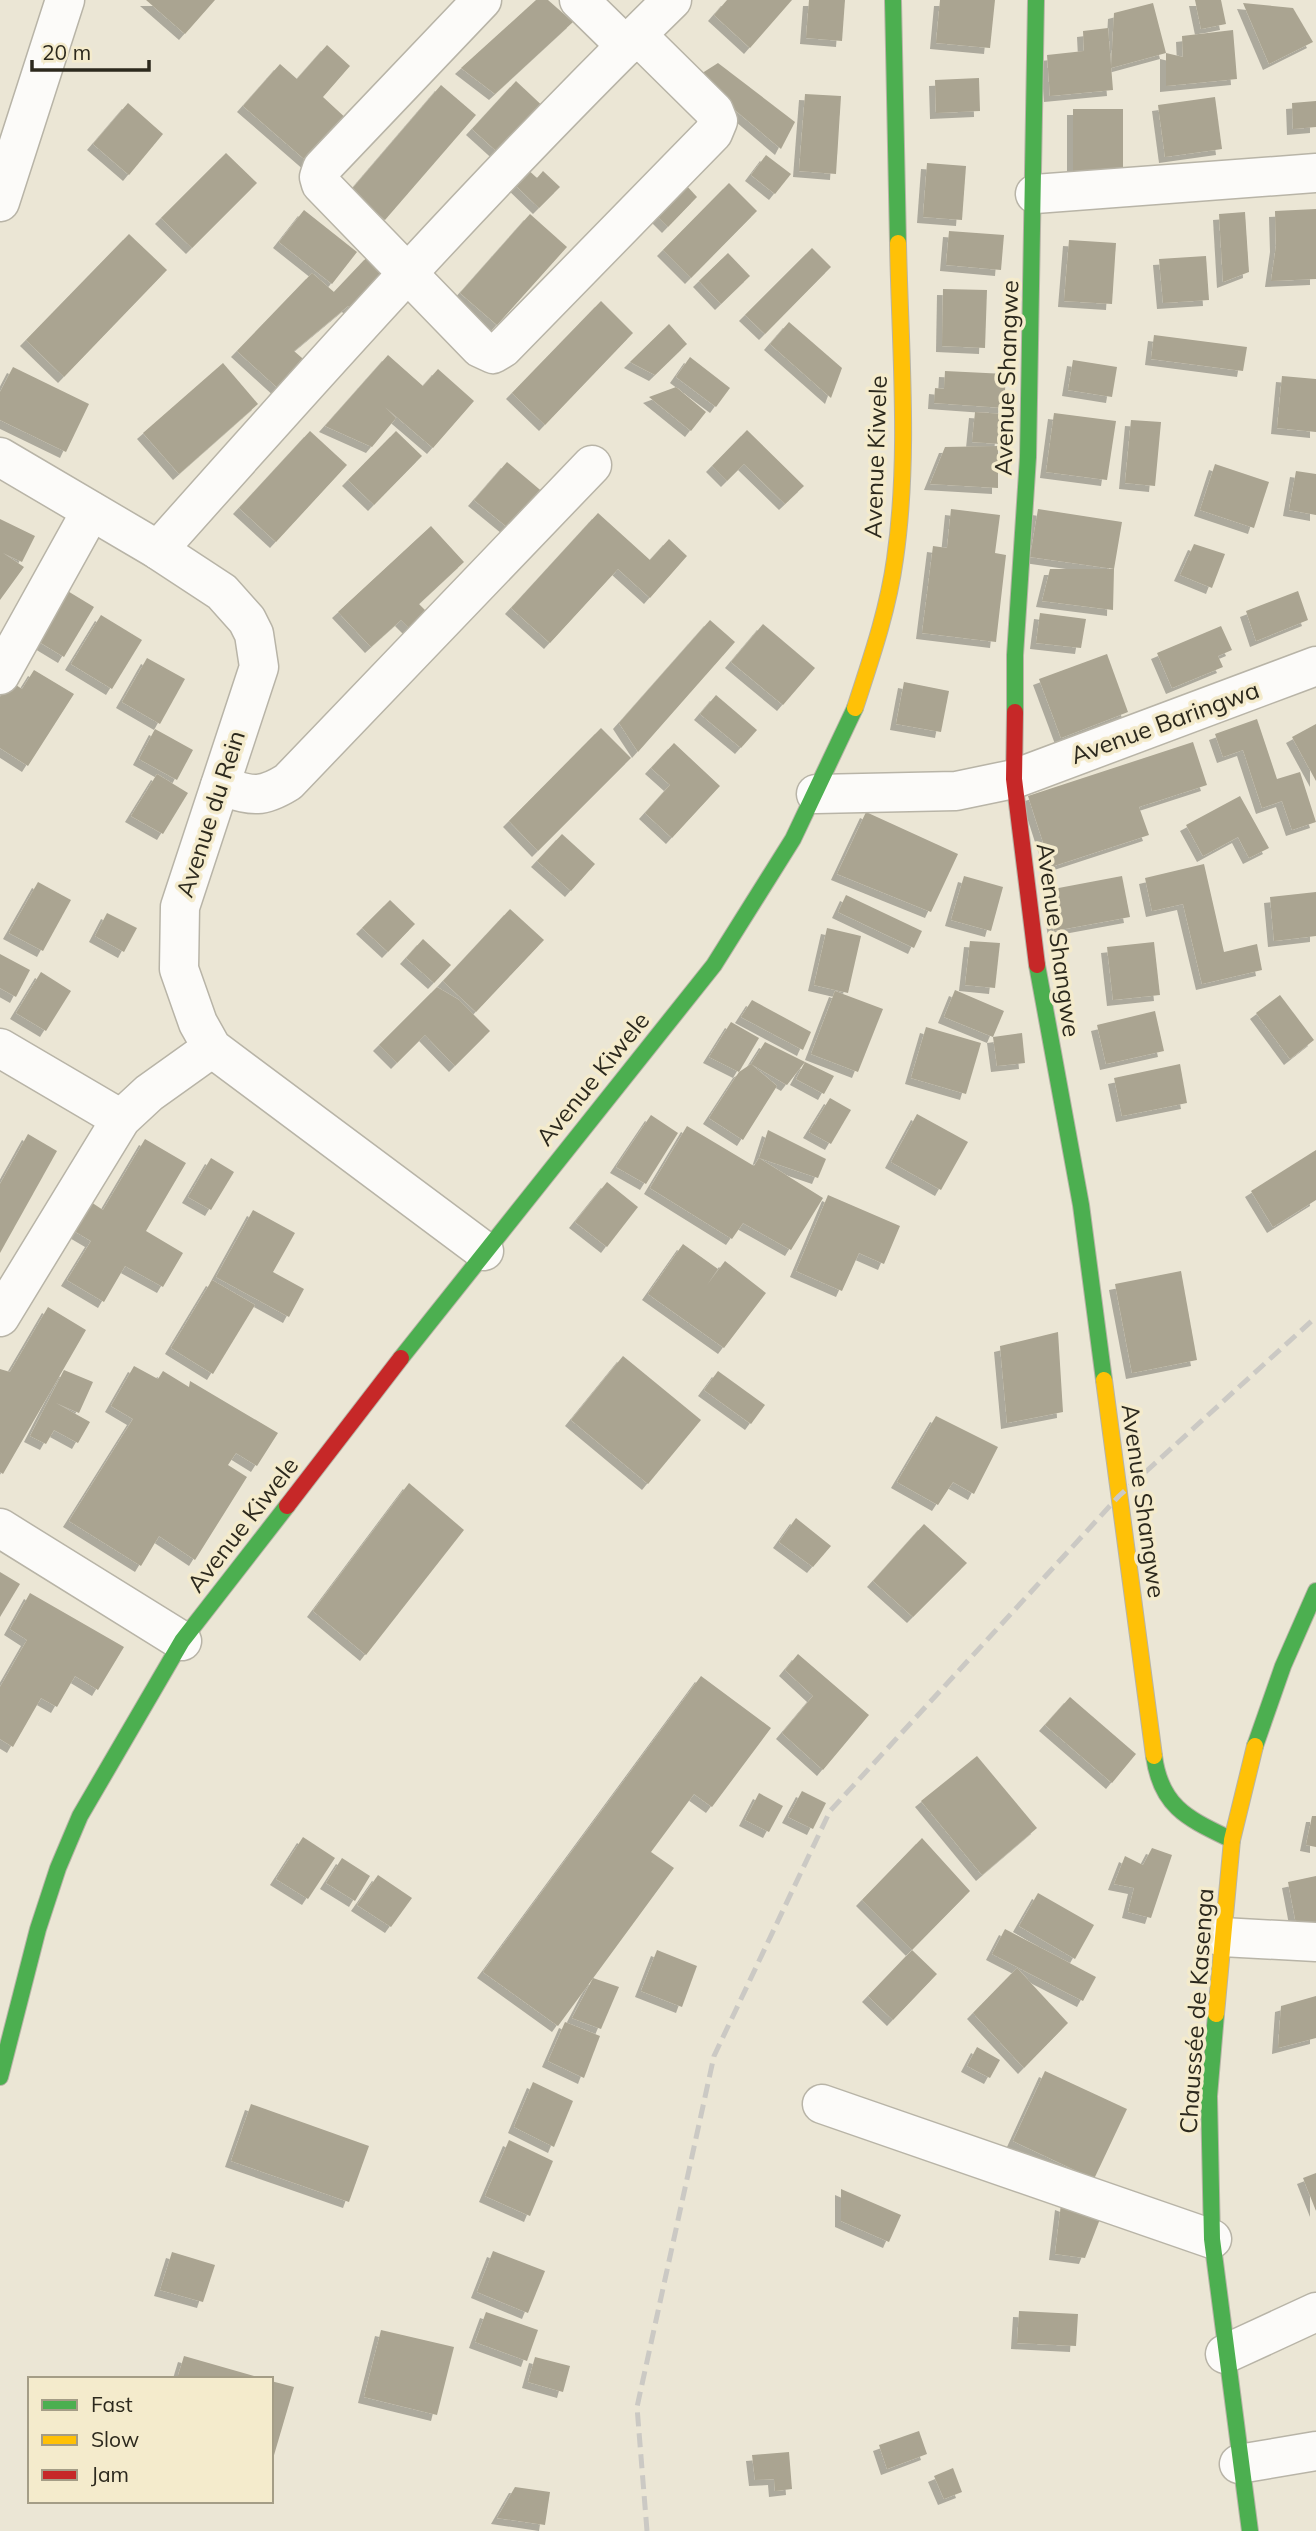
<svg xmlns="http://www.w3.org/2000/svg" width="1316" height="2531" viewBox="0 0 1316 2531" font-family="Mulish,sans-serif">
	<defs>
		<filter id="shadow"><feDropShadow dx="-6" dy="6" stdDeviation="0" flood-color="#0004"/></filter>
	</defs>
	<rect width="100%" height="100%" fill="#ebe6d5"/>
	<!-- building -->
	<g fill="#aaa491" filter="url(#shadow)">
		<polygon points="146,0 215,0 185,34"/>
		<polygon points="536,0 548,0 573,22 495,94 461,68"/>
		<polygon points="727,0 792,0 750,48 714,15"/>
		<polygon points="809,0 845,0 842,41 806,38"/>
		<polygon points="940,0 995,0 990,48 936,43"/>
		<polygon points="1195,0 1221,0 1226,24 1201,29"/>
		<polygon points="1153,3 1166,53 1183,57 1182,36 1233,30 1237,79 1166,86 1166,53 1111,68 1114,13"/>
		<polygon points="1243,3 1293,8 1313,42 1269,64"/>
		<polygon points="1108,28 1113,90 1050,96 1047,55 1084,51 1083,31"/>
		<polygon points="327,45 350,66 323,97 349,121 311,165 243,106 280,64 297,79"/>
		<polygon points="718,63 795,122 781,149 696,77"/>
		<polygon points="979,78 980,111 936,113 935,80"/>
		<polygon points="516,81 548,111 504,158 472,129"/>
		<polygon points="441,85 476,115 385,220 351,190"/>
		<polygon points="805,94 841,96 836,174 799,171"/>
		<polygon points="1215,97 1222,149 1165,157 1158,105"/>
		<polygon points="1316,101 1316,127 1293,129 1292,103"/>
		<polygon points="128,103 163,134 129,175 93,144"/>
		<rect x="1073" y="109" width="50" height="70"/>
		<polygon points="226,153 257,183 192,248 161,218"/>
		<polygon points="766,155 791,174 775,194 751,175"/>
		<polygon points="927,163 966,166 962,220 923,217"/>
		<polygon points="524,166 537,178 543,171 560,187 539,208 510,180"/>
		<polygon points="729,183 757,211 691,278 663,250"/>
		<polygon points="686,185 697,197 668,227 656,215"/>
		<polygon points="1316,209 1316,279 1271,281 1276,246 1275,211"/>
		<polygon points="304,210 357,252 332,284 279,242"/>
		<polygon points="1245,212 1249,272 1223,282 1219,214"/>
		<polygon points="530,214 567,247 497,325 460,293"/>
		<polygon points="949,231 1004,235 1001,270 946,265"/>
		<polygon points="129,234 167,270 64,377 26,340"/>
		<polygon points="1069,240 1116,243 1112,304 1064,301"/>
		<polygon points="812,248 831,267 765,334 745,315"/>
		<polygon points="728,253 750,276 721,304 699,281"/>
		<polygon points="370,254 393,277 356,314 348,306 294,351 309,364 282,392 237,351 312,273 334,292"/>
		<polygon points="1206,256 1209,300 1163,303 1159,259"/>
		<polygon points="943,289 987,290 985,348 942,346"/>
		<polygon points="601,301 633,333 545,425 512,393"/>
		<polygon points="789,322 842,368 831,398 770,344"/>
		<polygon points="669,324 687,344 655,375 630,362"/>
		<polygon points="1154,335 1247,347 1243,371 1151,359"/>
		<polygon points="388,355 423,386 438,369 474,401 433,448 385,407 396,418 372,447 325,426"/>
		<polygon points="690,357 730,388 716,407 676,377"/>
		<polygon points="1073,360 1117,367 1112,397 1068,390"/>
		<polygon points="223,363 258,404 179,474 143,433"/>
		<polygon points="13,367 89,404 66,452 0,420 0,392"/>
		<polygon points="945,371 1006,374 1004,408 934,403 935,388 944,389"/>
		<polygon points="1282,376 1316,379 1316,432 1277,428"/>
		<polygon points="676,387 706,412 691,431 649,397"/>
		<polygon points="975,412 1004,414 1000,444 972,442"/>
		<polygon points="1054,413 1116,421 1107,480 1046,472"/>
		<polygon points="1131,420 1161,422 1155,486 1125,483"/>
		<polygon points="747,430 804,486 785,504 744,464 727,481 712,466"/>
		<polygon points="310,431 347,465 276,542 239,508"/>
		<polygon points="396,431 422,456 374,505 348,480"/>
		<polygon points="998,446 998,488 930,484 945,447"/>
		<polygon points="507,462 545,494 513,532 474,500"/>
		<polygon points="1215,464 1269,482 1254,528 1200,510"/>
		<polygon points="1296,471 1316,474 1316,515 1289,510"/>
		<polygon points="951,509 1000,515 995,553 1006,555 996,642 922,633 933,546 947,548"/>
		<polygon points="1038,509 1122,522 1114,569 1113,610 1042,601 1050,569 1114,569 1030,557"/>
		<polygon points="598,513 650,560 669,539 687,556 650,598 618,569 550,643 511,608"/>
		<polygon points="0,519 35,536 22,562 3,553 24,567 0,600"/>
		<polygon points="431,526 464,562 419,604 432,617 414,633 401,620 371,647 338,612"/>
		<polygon points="1194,544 1225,554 1212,588 1180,575"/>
		<polygon points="66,590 94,607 64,657 36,640"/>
		<polygon points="1298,591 1308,620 1256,641 1246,611"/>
		<polygon points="1040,613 1086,619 1081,648 1036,643"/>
		<polygon points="101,615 142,640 112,689 71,664"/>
		<polygon points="710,620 735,642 638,752 619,723"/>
		<polygon points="763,624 815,668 783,705 731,662"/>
		<polygon points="1221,626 1232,650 1218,656 1223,667 1172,688 1157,653"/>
		<polygon points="1107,654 1128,712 1061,738 1039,679"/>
		<polygon points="147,658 185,679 160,724 122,702"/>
		<polygon points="34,670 74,694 28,766 0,748 0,697 10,681 22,689"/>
		<polygon points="904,682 949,691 941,732 896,724"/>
		<polygon points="716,695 757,730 741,748 700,714"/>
		<polygon points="1257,719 1277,779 1300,772 1316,822 1292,830 1282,801 1262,808 1243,750 1223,757 1215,734"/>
		<polygon points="1316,724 1316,781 1292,737"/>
		<polygon points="601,728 631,758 538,851 509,821"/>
		<polygon points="155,729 193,750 177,780 139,759"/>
		<polygon points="1193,742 1207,785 1139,807 1149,835 1051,867 1028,796"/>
		<polygon points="674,743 720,786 672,838 645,813 670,785 651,768"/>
		<polygon points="157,774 188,793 163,834 131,816"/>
		<polygon points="1240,796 1269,848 1249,858 1238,837 1203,856 1186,825"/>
		<polygon points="866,812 958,854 931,912 837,874"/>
		<polygon points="562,834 595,864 571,891 537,861"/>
		<polygon points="1204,864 1224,952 1257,944 1262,970 1202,984 1183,904 1152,911 1145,878"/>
		<polygon points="964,876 1003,887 991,931 951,920"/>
		<polygon points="1122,876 1130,917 1054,931 1048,890"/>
		<polygon points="38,882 71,900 43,951 9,933"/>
		<polygon points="1316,892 1316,936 1274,941 1270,897"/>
		<polygon points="846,895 922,931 914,948 838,912"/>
		<polygon points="390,900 415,924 388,952 362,928"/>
		<polygon points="510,909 544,940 476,1012 443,981"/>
		<polygon points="107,913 137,928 124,952 95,936"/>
		<polygon points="827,928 861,936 848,993 814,985"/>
		<polygon points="423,939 451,965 434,983 406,958"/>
		<polygon points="970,941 1000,943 995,988 965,985"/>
		<polygon points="1154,942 1160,995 1113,1000 1107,947"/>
		<polygon points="0,954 30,970 16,997 0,988"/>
		<polygon points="41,972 71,991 46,1031 16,1013"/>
		<polygon points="437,987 459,1000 490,1031 455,1066 425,1035 397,1063 379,1045"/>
		<polygon points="955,990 1004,1011 993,1037 944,1017"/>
		<polygon points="835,991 883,1009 858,1072 811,1054"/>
		<polygon points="1280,995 1314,1040 1290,1059 1256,1013"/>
		<polygon points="752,1000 811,1032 803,1050 741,1017"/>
		<polygon points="1155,1011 1164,1051 1106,1064 1097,1025"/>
		<polygon points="731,1022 759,1038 739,1072 709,1057"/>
		<polygon points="926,1027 981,1043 966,1094 911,1078"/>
		<polygon points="1022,1033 1025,1063 997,1066 993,1037"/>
		<polygon points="765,1042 805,1062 834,1076 824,1094 796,1079 805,1062 787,1085 751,1064 777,1086 743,1140 709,1118 739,1072 751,1064"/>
		<polygon points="1180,1064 1187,1103 1122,1116 1114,1078"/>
		<polygon points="830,1098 851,1110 831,1144 809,1132"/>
		<polygon points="917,1114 968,1142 941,1190 891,1162"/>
		<polygon points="651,1115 678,1133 646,1184 616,1167"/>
		<polygon points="687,1126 754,1166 759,1158 823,1198 791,1250 743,1223 732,1239 650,1188"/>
		<polygon points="768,1130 826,1159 818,1178 759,1158"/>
		<polygon points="28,1134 57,1151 0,1253 0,1184"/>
		<polygon points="145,1139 186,1163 146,1231 183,1253 163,1287 125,1266 104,1302 67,1280 91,1241 74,1231 91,1202 103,1210"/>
		<polygon points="1316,1150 1316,1200 1273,1227 1251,1191"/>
		<polygon points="211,1158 234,1172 211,1210 188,1197"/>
		<polygon points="607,1182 638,1207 607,1247 575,1222"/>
		<polygon points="828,1195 900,1226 884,1264 859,1253 842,1291 796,1271"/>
		<polygon points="253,1210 295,1233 273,1272 304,1289 289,1317 216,1277"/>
		<polygon points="683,1244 718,1269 707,1285 725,1261 766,1293 724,1348 648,1294"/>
		<polygon points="1181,1271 1197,1360 1132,1373 1115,1284"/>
		<polygon points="212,1280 255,1305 213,1374 171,1348"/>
		<polygon points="48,1307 86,1330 3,1474 0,1472 0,1369 10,1372"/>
		<polygon points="1058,1332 1063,1412 1007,1423 1000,1346"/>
		<polygon points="623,1356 701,1420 648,1484 571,1420"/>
		<polygon points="134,1366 158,1379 163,1371 189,1387 190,1381 278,1433 257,1466 236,1453 228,1465 247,1477 195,1560 159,1536 141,1566 69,1521 133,1419 111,1406"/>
		<polygon points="64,1370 93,1382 79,1413 56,1403 90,1422 78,1443 54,1430 46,1444 30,1436"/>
		<polygon points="718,1371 765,1405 751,1424 704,1390"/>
		<polygon points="936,1416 998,1447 974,1494 953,1482 938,1505 897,1482"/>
		<polygon points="409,1483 464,1530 366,1655 313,1611"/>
		<polygon points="796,1518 831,1546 813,1567 779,1542"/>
		<polygon points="924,1524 967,1563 913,1617 873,1581"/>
		<polygon points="0,1572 20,1584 0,1617"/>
		<polygon points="30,1593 124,1647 98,1690 75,1676 57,1707 41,1698 13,1747 0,1739 0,1687 27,1640 10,1629"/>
		<polygon points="798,1654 869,1715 823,1770 782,1733 813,1696 785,1670"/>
		<polygon points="701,1676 771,1728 712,1807 694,1794 651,1852 674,1868 558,2026 483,1972"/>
		<polygon points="1070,1697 1136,1754 1112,1783 1045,1725"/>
		<polygon points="977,1756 1037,1828 982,1875 921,1801"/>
		<polygon points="802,1791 826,1803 813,1829 788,1817"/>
		<polygon points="759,1793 783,1806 769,1832 745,1820"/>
		<polygon points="1312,1816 1316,1816 1316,1847 1306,1845"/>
		<polygon points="303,1837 335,1858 308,1899 276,1879"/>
		<polygon points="922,1838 970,1891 912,1950 937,1974 893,2020 868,1996 912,1950 862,1900"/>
		<polygon points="1152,1848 1172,1855 1151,1918 1128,1912 1134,1888 1114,1884 1125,1856 1143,1865"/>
		<polygon points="342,1858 370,1876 355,1901 326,1883"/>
		<polygon points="378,1875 412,1898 391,1927 357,1905"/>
		<polygon points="1316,1876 1316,1925 1297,1929 1288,1882"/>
		<polygon points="1038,1893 1094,1925 1075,1959 1019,1926"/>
		<polygon points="1005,1929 1096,1977 1083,2001 992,1954"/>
		<polygon points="657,1950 697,1966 682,2007 641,1991"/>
		<polygon points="1017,1968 1068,2023 1024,2068 973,2013"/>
		<polygon points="593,1978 619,1987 601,2029 572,2018"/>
		<polygon points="1316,1996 1316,2038 1278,2048 1281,2006"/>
		<polygon points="565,2022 600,2036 584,2078 548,2061"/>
		<polygon points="977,2047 1000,2060 990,2078 967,2066"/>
		<polygon points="1045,2071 1127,2109 1094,2179 1013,2141"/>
		<polygon points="533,2082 573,2101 554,2147 514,2127"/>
		<polygon points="251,2104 369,2146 349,2202 231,2161"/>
		<polygon points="509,2140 553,2161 530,2216 485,2196"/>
		<polygon points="1316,2173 1316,2211 1303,2178"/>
		<polygon points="841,2189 901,2215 889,2242 841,2221"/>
		<polygon points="1061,2204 1100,2219 1085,2258 1055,2254"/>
		<polygon points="493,2251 545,2271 528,2313 477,2292"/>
		<polygon points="172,2252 215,2265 203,2302 160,2290"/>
		<polygon points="1019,2311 1078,2314 1076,2346 1017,2343"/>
		<polygon points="486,2312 538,2330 527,2361 475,2342"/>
		<polygon points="381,2330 454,2347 437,2415 364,2397"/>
		<polygon points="184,2356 261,2378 261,2379 177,2379"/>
		<polygon points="535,2357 570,2366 563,2392 528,2382"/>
		<polygon points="271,2381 294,2387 272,2462 271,2462"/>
		<polygon points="919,2431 927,2454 887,2469 879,2445"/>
		<polygon points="789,2452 792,2489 775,2491 774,2479 755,2480 752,2455"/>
		<polygon points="953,2468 962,2492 944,2499 934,2476"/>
		<polygon points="515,2487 550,2492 545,2525 497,2518"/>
	</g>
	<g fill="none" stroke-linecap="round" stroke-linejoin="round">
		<defs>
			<g id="street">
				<polyline points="482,0 322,168 319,177 321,184 480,348 493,354 503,348 713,133 718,121 714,111 637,35"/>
				<polyline points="579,0 626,46"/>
				<polyline points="1035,194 1316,173"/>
				<polyline points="0,202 65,0"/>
				<polyline points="0,457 158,550 222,592 247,620 254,634 259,667 180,907 179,969 198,1023 212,1048 484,1251"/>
				<path d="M 158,550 C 325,362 492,176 672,0"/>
				<polyline points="0,675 91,511"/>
				<path d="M 220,786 C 251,795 259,800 288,782 L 592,465"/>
				<polyline points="816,794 956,791 1014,779 1316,666"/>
				<polyline points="0,1048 121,1119"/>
				<polyline points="0,1317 121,1119 149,1093 212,1048"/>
				<polyline points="0,1528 182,1641"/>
				<polyline points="1222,1937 1316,1942"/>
				<polyline points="822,2104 1212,2239"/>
				<polyline points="1225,2354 1316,2312"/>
				<polyline points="1239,2464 1316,2451"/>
			</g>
			<g id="fast">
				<polyline points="893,0 898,243"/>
				<polyline points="1015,712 1015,655 1028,457 1036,0"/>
				<polyline points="1037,965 1081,1205 1104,1380"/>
				<polyline points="401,1358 714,965 793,839 855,708"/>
				<polyline points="1255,1746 1283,1666 1316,1591"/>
				<path d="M 1154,1756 C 1161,1808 1189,1819 1232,1840"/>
				<polyline points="1216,2014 1209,2096 1212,2239 1250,2531"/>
				<polyline points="0,2077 38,1929 58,1868 80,1816 182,1641 287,1506"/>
			</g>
			<g id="slow">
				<path d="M 855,708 C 871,659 888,610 895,559 C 910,455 900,348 898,243"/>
				<polyline points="1104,1380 1154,1756"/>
				<polyline points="1216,2014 1232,1840 1255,1746"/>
			</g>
			<g id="jam">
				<polyline points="1015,712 1014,779 1037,965"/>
				<polyline points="287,1506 401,1358"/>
			</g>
		</defs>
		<!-- street casing -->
		<use href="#street" stroke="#b8b4a7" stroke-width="41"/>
		<!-- fast casing -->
		<use href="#fast" stroke="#b8b4a7" stroke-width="18"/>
		<!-- slow casing -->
		<use href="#slow" stroke="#b8b4a7" stroke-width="18"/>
		<!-- jam casing -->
		<use href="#jam" stroke="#b8b4a7" stroke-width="18"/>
		<!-- street -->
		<use href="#street" stroke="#fcfbf9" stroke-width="38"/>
		<!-- fast -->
		<use href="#fast" stroke="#4caf50" stroke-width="16"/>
		<!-- slow -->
		<use href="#slow" stroke="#ffc107" stroke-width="16"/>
		<!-- jam -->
		<use href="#jam" stroke="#c62828" stroke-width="16"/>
		<!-- rail -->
		<polyline stroke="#cbc9c4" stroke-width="5" stroke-dasharray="14 7" stroke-linecap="butt" points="647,2531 637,2407 714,2056 830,1811 1119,1496 1316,1317"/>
	</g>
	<g text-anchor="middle" stroke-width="7" stroke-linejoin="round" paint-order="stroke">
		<!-- street labels -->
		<g font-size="24" fill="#2c291d" stroke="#f4ebcc">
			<text transform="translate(1007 378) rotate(-88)" y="8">Avenue Shangwe</text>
			<text transform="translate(876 457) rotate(-88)" y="8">Avenue Kiwele</text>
			<text transform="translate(1165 723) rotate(-20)" y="8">Avenue Baringwa</text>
			<text transform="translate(211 814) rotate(-72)" y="8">Avenue du Rein</text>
			<text transform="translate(1058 940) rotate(82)" y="8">Avenue Shangwe</text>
			<text transform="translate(593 1079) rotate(-51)" y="8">Avenue Kiwele</text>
			<text transform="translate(1143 1501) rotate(82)" y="8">Avenue Shangwe</text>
			<text transform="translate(243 1525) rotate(-52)" y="8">Avenue Kiwele</text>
			<text transform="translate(1197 2011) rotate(-86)" y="8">Chaussée de Kasenga</text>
		</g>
	</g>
	<!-- legend -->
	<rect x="28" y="2377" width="245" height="126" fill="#f4ebcc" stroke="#a49d86" stroke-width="2"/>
	<rect x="42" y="2400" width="35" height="10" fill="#4caf50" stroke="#a49d86" stroke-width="2"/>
	<text x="91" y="2412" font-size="21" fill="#2c291d">Fast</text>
	<rect x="42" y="2435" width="35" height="10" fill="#ffc107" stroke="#a49d86" stroke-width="2"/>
	<text x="91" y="2447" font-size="21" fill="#2c291d">Slow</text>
	<rect x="42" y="2470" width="35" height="10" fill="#c62828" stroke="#a49d86" stroke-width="2"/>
	<text x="91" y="2482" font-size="21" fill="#2c291d">Jam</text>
	<!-- scale -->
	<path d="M32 60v10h117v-10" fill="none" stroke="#2c291d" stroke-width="3.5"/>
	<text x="42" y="60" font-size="21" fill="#2c291d" stroke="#f4ebcc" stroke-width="5" paint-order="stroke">20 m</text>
</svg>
